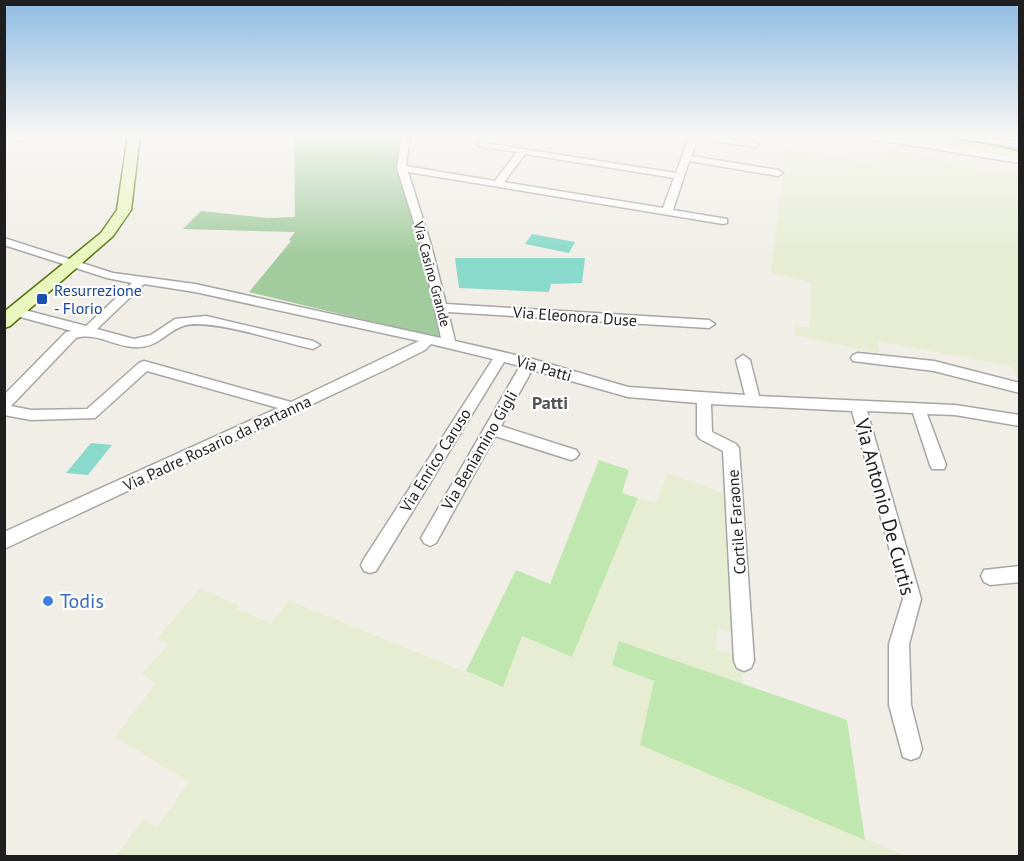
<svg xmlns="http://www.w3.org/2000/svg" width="1024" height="861" viewBox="0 0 1024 861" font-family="'PT Sans',sans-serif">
	<rect width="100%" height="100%" fill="#f0eee6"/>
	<!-- farmland -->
	<g fill="#e6edd3">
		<polygon points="886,148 1002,173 1019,174 1019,382 1012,366 877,341 879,353 795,335 795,326 810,328 811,282 771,273 786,150 881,164"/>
		<polygon points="668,473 729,495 737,634 717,628 716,649 735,655 734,664 742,669 743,684 619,641 612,665 654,680 640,745 907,856 116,856 143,820 157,827 189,782 115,737 156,683 142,674 169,644 157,638 200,589 239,605 237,609 271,624 288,600 502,687 522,636 572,657 638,498 656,503"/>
	</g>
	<!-- grass -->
	<g fill="#c0e7af">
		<polygon points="599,460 629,470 622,493 638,498 572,657 522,636 503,687 466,671 516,570 550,584"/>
		<polygon points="619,641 847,720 865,840 640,745 654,681 612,665"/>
	</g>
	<!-- forest -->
	<polygon fill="#a2cc9d" points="294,135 402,135 397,163 437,306 443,339 249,292 291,241 289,240 295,232 183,229 201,211 268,218 295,217"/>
	<!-- pitch -->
	<g fill="#89daca">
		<polygon points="532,234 575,242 569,253 525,244"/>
		<polygon points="455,258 585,258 582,283 551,284 549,292 459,288"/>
		<polygon points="91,443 112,445 88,475 66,473"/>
	</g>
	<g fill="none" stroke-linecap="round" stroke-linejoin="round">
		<defs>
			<g id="street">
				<polygon points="25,135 53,135 4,142 4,137"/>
				<path d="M 402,135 L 410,135 L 406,166 L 495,181 L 517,152 L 478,146 L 478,142 L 676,173 L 690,135 L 707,135 L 760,144 L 756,147 L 697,139 L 691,156 L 778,170 L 783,173 L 778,176 L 689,161 L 673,210 L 727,219 L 727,223 L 723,224 L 408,172 L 431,245 L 446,304 L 709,320 L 715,324 L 709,328 L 448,312 L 455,341 L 529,358 L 628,387 L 745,395 L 736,360 L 743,355 L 750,360 L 759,396 L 955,405 L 1020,415 L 1020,426 L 955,415 L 927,414 L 946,465 L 944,469 L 932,469 L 930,465 L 913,413 L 867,411 L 921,599 L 909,644 L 911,705 L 922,749 L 919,757 L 911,760 L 903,757 L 889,705 L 889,644 L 903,599 L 852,411 L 711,404 L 712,432 L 736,444 L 739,448 L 754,661 L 751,668 L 744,671 L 737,668 L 734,661 L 723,451 L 700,439 L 697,435 L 697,403 L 628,397 L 532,370 L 501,426 L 576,450 L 579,454 L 576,458 L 571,460 L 495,436 L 436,543 L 430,546 L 424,543 L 421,538 L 424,533 L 520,366 L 504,362 L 376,571 L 370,573 L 364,571 L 361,565 L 364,559 L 493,359 L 431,344 L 425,350 L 389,368 L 4,549 L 4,532 L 278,408 L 147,371 L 95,418 L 31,420 L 4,415 L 4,395 L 66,332 L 72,331 L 13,315 L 13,309 L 17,308 L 86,326 L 132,283 L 107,278 L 4,245 L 4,238 L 113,273 L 195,284 L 441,338 L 421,245 L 397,168 ZM 525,154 L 674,178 L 663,208 L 504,182 ZM 144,284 L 195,292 L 419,341 L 291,402 L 144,361 L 139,363 L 87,409 L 31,410 L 11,406 L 76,338 C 96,332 113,346 133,347 C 158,349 165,332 183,326 C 208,317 284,343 313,349 L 320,345 L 313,341 L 206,316 L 175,319 L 151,335 L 134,339 L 97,329 Z"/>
				<polygon points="847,135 869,135 1020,157 1020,163"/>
				<polygon points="942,135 966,135 1020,142 1020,148"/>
				<polygon points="858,353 934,361 1020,383 1020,393 934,371 853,361 851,358 853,355"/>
				<polygon points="1020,566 1020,582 990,585 984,582 981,576 984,570"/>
			</g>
			<g id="secondary">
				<polygon points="128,135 140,135 131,210 113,236 10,326 4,328 4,312 101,233 117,210"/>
				<path d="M 878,135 C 925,135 974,140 1020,152 L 1020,160 L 997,154 L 884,139 Z"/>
			</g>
		</defs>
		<!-- street casing -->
		<use href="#street" stroke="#a6a6a6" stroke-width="3"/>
		<!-- secondary casing -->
		<use href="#secondary" stroke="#53720b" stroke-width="3"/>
		<!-- street -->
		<use href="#street" fill="#fff" fill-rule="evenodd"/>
		<!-- secondary -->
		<use href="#secondary" fill="#e9f6be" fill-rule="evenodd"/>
	</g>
	<!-- sky -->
	<linearGradient id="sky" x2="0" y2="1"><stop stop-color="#8fbbe3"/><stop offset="0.53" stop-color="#f8f7f4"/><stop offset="1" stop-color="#f8f7f4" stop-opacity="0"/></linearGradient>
	<rect width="1024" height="256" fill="url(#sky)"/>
	<!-- markers -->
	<rect fill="#1a4fb4" stroke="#fff" stroke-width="2" x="36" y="293" width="12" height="12" rx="3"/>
	<circle fill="#3f7fe0" stroke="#fff" stroke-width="2" cx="48" cy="601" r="6"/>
	<g text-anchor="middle" stroke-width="4.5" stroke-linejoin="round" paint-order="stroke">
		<!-- far-street labels -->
		<g font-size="14" fill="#1f1f1f" stroke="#fff">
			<text transform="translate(432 274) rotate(75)" y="5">Via Casino Grande</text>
		</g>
		<!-- transit labels -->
		<g font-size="16" fill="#164399" stroke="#fff" text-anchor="start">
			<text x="54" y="296">Resurrezione<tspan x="54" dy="18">- Florio</tspan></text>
		</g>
		<!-- street labels -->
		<g font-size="16" fill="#1f1f1f" stroke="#fff">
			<text transform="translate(575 316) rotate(4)" y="6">Via Eleonora Duse</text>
			<text transform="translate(544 368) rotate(16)" y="6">Via Patti</text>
			<text transform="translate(217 443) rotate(-25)" y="6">Via Padre Rosario da Partanna</text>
			<text transform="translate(479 450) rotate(-60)" y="6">Via Beniamino Gigli</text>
			<text transform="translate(435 460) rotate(-58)" y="6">Via Enrico Caruso</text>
			<text transform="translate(736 522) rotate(-94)" y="6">Cortile Faraone</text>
		</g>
		<!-- neighbourhood labels -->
		<g font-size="18" font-weight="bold" fill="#525252" stroke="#fff">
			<text x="550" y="409">Patti</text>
		</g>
		<!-- near-street labels -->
		<g font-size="20" fill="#1f1f1f" stroke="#fff">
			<text transform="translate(885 507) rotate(75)" y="7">Via Antonio De Curtis</text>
		</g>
		<!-- near-shop labels -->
		<g font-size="20" fill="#366cbe" stroke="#fff" text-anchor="start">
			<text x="60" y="608">Todis</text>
		</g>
	</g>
	<!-- border -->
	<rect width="1024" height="861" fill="none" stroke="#1f1f1f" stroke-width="12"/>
</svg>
